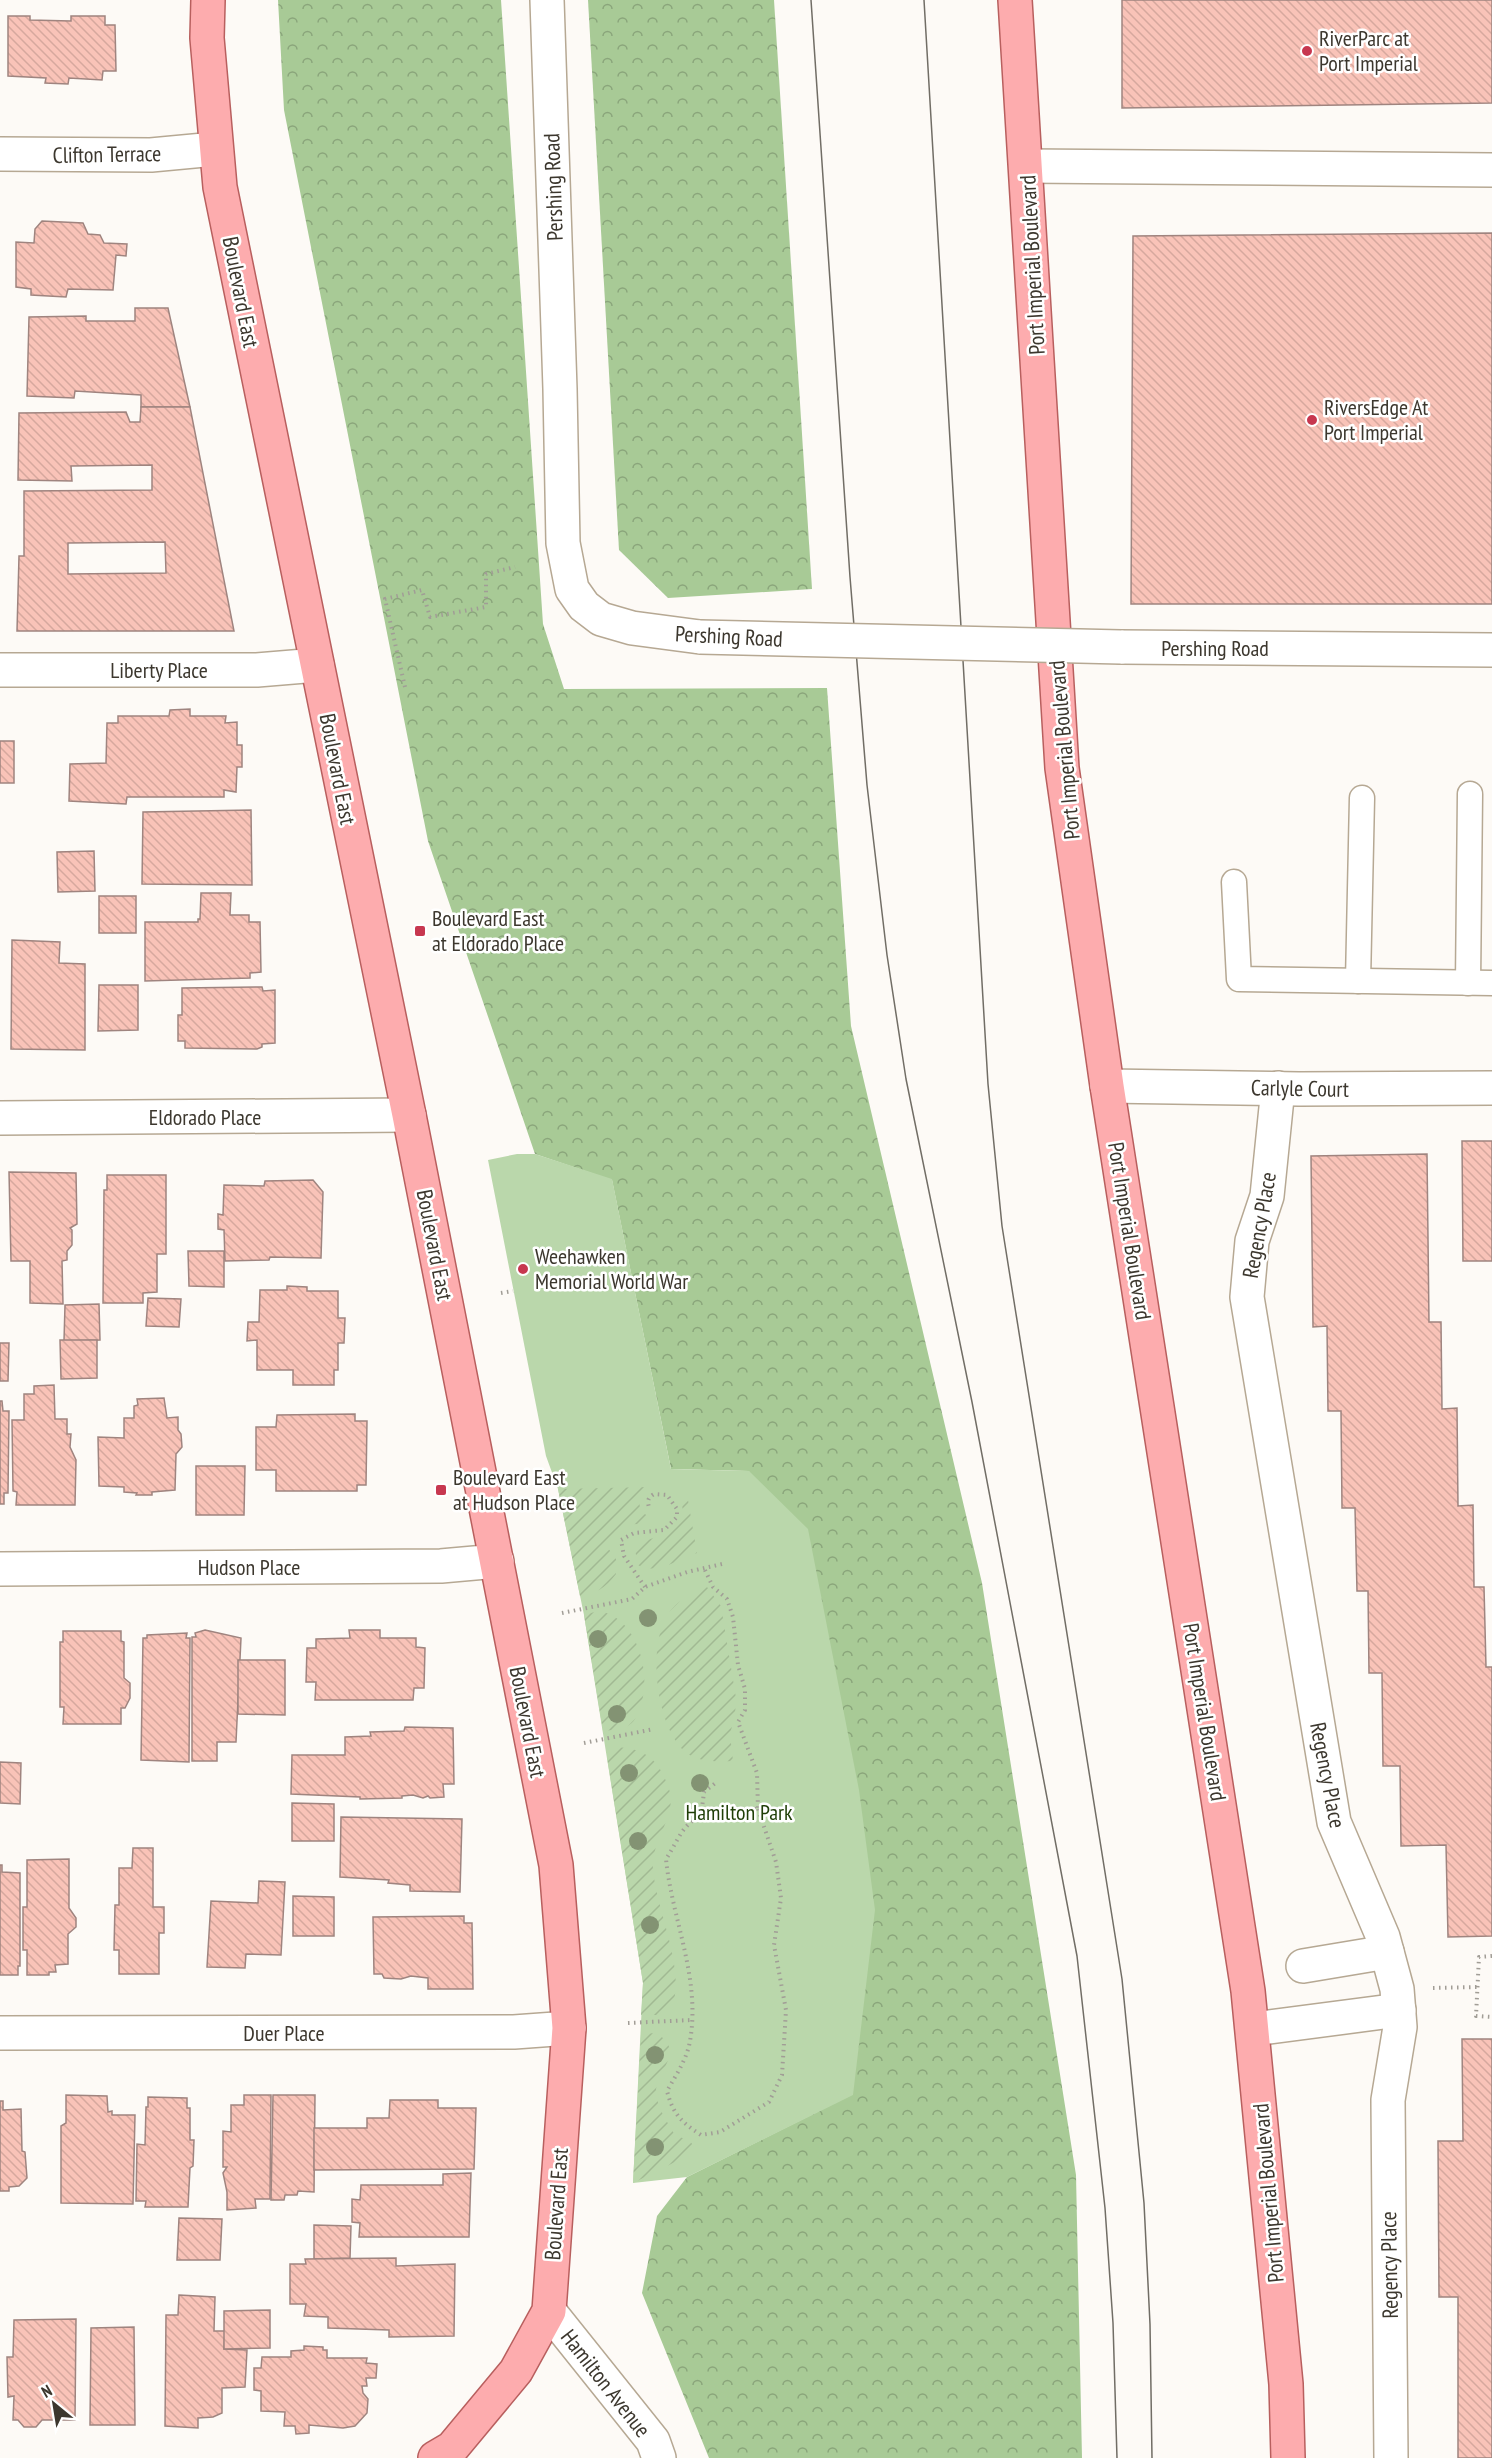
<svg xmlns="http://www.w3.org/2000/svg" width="1492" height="2458" viewBox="0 0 1492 2458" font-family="'PT Sans Narrow',sans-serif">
	<defs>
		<pattern id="forest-crowns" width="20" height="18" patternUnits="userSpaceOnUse" patternTransform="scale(1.5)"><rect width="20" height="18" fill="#a8ca96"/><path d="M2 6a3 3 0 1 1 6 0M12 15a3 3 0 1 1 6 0" fill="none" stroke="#8aa57b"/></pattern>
		<pattern id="garden-furrows" width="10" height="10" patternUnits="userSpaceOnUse" patternTransform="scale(1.5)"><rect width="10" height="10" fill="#bad7ab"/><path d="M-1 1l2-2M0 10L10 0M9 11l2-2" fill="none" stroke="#a1b993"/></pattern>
		<pattern id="building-back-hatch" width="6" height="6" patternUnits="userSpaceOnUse" patternTransform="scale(1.5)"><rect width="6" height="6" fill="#f9c3b8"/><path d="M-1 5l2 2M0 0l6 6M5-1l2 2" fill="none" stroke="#d6a89e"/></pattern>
	</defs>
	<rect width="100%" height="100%" fill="#fdfaf6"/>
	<!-- forest -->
	<g fill="url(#forest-crowns)">
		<polygon points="278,0 501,0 543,624 564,689 827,688 851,1026 982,1583 1076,2175 1082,2458 709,2458 642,2293 657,2216 687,2177 853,2094 749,1471 671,1469 612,1180 535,1154 428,841 284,110"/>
		<polygon points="588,0 774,0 812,589 668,598 619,550"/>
	</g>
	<!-- park -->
	<polygon fill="#bad7ab" points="517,1154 535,1154 612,1179 671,1469 749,1471 808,1529 859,1790 875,1910 853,2095 687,2177 633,2183 643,1983 584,1615 558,1489 546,1456 488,1160"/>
	<!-- garden -->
	<g fill="url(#garden-furrows)">
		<path d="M 650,1487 C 635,1501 636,1509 653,1520 C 631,1529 615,1517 608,1548 L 616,1559 L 616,1574 C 606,1588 596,1593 580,1596 L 558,1489 Z"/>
		<path d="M 688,1500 L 697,1553 C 678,1559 656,1576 638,1565 L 635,1550 L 637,1545 C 657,1533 691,1535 681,1501 Z"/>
		<path d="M 707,1587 L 721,1606 L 736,1698 L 735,1715 L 730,1734 L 733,1761 C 719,1762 700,1762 688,1754 C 657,1732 648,1652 665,1620 C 674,1601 690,1595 707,1587 Z"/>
		<path d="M 598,1611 C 637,1616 652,1673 641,1705 C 638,1712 636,1721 629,1725 C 622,1730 611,1730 603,1731 L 584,1615 Z"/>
		<path d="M 617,1747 C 647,1749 659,1760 669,1789 C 678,1815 650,1842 653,1869 C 656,1908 683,1963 674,2000 C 673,2005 668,2010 664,2015 L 641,2015 L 643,1983 L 607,1757 Z"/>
		<path d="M 656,2033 C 686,2051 658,2069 656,2091 C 656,2106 668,2123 675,2135 L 690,2141 L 697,2151 L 633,2183 L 641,2034 Z"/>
	</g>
	<!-- building -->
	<g fill="url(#building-back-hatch)" stroke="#9f847f" stroke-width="1.5" fill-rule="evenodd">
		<polygon points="1122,0 1492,0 1492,103 1122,108"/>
		<polygon points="8,16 30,16 30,20 71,21 71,16 105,16 105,25 115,25 116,71 103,71 102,80 69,78 68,84 45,83 46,78 8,76"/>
		<polygon points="42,221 83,223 88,234 100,235 104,243 127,244 126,256 116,255 113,290 68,289 66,297 31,295 31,289 16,287 16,242 34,243 35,229"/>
		<polygon points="1492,233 1492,604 1131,604 1133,236"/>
		<polygon points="135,308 168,308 190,407 141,407 141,395 75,391 74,398 27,396 29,317 86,316 86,321 135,321"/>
		<path d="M 141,407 L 190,407 L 234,631 L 17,631 L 19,556 L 24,556 L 24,491 L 152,490 L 152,465 L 71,466 L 72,481 L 18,480 L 19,413 L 126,412 L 130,422 L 140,422 ZM 165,542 L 166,573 L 68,574 L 68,543 Z"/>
		<polygon points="190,709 190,716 226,716 225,723 237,722 237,745 242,745 242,767 237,767 236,792 224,790 224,797 127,797 126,804 69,801 70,764 106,763 107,723 118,723 118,716 169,716 170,710"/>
		<rect x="0" y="741" width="14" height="42"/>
		<polygon points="251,810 252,885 142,884 143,812"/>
		<polygon points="94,851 95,891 58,892 57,852"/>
		<polygon points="201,893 231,893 230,915 249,915 249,922 260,922 261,972 250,973 250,978 145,981 145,922 198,922 198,919 200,919"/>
		<rect x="99" y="896" width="37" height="37"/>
		<polygon points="12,940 60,942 59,963 85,964 85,1050 11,1049"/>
		<polygon points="99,985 138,985 138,1030 98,1031"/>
		<polygon points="262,987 263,991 275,990 275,1043 262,1044 262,1047 257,1049 185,1048 185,1041 178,1041 178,1015 182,1015 182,988"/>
		<polygon points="1462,1141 1492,1141 1492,1261 1463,1261"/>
		<polygon points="1427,1154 1429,1322 1441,1322 1442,1409 1457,1408 1458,1506 1473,1505 1474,1587 1484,1587 1486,1667 1492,1667 1492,1936 1448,1937 1446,1845 1401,1846 1400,1766 1383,1766 1382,1673 1369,1673 1368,1591 1357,1591 1355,1508 1342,1508 1341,1411 1328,1411 1327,1326 1313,1327 1311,1156"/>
		<polygon points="9,1172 76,1173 77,1224 70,1228 72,1230 72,1245 67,1251 67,1260 62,1261 63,1304 30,1303 30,1261 11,1261"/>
		<polygon points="107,1175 166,1175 166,1254 157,1254 157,1292 143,1293 143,1303 103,1303 104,1190 107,1190"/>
		<polygon points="313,1180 323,1192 321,1258 270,1257 269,1260 225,1261 224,1230 218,1229 218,1214 223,1215 224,1185 264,1186 265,1181"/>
		<polygon points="188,1251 224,1251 224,1287 189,1286"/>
		<polygon points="287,1286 307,1287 307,1291 338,1291 338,1318 345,1318 344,1343 338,1343 338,1370 334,1370 334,1385 293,1385 293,1370 257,1370 257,1340 247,1341 248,1322 259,1322 260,1290 287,1290"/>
		<polygon points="148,1298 181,1299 179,1327 146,1326"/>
		<polygon points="99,1304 100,1340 64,1341 65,1305"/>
		<polygon points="60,1340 97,1340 97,1378 61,1379"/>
		<polygon points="0,1343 9,1343 8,1381 0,1381"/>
		<polygon points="54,1385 55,1419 67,1419 67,1434 71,1434 70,1447 76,1460 75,1505 16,1505 17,1492 13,1491 12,1420 24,1420 24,1394 34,1394 34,1386"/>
		<polygon points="164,1398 167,1418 178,1417 178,1430 181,1434 182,1447 176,1454 175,1490 152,1492 152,1495 136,1495 137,1493 124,1492 124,1487 99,1486 98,1437 124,1438 124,1418 134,1418 134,1406 138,1405 137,1399"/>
		<polygon points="0,1401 2,1401 3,1411 9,1411 8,1493 4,1493 4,1504 0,1504"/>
		<polygon points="355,1414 355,1421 367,1421 366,1485 357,1485 357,1491 276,1491 276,1470 256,1470 256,1427 276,1427 277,1415"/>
		<polygon points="196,1466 245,1466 244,1515 196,1515"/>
		<polygon points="205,1630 241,1638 236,1742 217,1742 217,1761 192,1761 192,1637 196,1637 195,1633"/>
		<polygon points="349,1630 380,1630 380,1638 416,1638 416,1647 425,1648 424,1688 414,1688 413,1700 315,1700 316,1682 306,1682 307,1648 316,1648 316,1639 350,1638"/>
		<polygon points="63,1631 121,1631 121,1641 124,1642 124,1678 130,1683 130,1698 125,1708 121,1708 121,1724 63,1724 64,1707 60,1707 60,1642 63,1642"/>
		<polygon points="187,1633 186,1638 190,1638 189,1762 141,1760 143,1638 147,1638 147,1635"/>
		<polygon points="238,1660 285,1660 285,1715 238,1714"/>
		<polygon points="405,1727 453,1728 454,1784 443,1784 444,1797 430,1798 428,1796 423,1798 413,1795 402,1796 402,1798 360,1799 360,1797 291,1794 292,1755 345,1755 345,1737 371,1736 370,1732 404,1731"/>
		<polygon points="0,1762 21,1763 20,1804 0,1803"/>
		<polygon points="292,1803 334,1804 334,1841 292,1841"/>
		<polygon points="341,1817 462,1819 460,1892 410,1891 410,1885 388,1883 389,1880 340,1877"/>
		<polygon points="133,1848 153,1848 153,1907 164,1907 164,1933 159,1933 159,1974 119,1974 119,1950 114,1950 115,1905 119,1905 119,1868 132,1868"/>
		<polygon points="69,1859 69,1908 76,1918 76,1927 68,1934 68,1964 55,1965 56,1972 49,1972 49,1975 27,1975 27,1950 23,1950 23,1907 27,1907 27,1860"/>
		<polygon points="0,1865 2,1865 2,1872 20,1873 20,1966 18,1966 18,1975 0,1975"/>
		<polygon points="259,1881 285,1882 281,1955 246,1954 245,1968 207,1967 211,1901 258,1903"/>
		<polygon points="293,1896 334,1897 334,1936 293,1936"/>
		<polygon points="464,1916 464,1923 472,1923 473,1989 428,1989 428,1978 411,1976 401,1979 384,1978 382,1974 374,1974 373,1917"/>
		<polygon points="1462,2039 1492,2039 1492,2458 1458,2458 1458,2297 1439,2297 1438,2141 1463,2141"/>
		<polygon points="66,2095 107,2096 108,2112 112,2111 112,2115 135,2115 133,2204 61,2203 61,2126 66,2123"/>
		<polygon points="244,2095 271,2095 270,2199 255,2199 256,2208 227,2210 227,2192 223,2173 227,2167 223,2167 223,2131 231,2132 231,2105 244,2105"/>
		<polygon points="273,2095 315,2095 314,2192 298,2191 297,2195 285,2195 284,2200 271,2200"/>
		<polygon points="148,2097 187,2098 187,2108 190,2108 190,2140 194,2140 193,2166 190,2168 188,2207 145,2207 146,2201 136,2201 137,2144 145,2145 146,2107 148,2107"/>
		<polygon points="390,2100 438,2100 438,2108 476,2108 474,2169 314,2170 314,2128 367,2128 367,2118 389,2118"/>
		<polygon points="0,2101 3,2101 3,2110 21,2109 22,2151 25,2152 27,2178 19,2186 9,2187 9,2191 0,2191"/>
		<polygon points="471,2173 469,2237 359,2237 360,2223 352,2222 352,2199 360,2200 361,2185 443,2185 443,2174"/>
		<polygon points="179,2218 222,2219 220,2260 177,2260"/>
		<polygon points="314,2225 351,2226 350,2258 314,2259"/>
		<polygon points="396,2258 396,2266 455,2264 454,2336 389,2337 389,2330 328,2328 328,2317 304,2316 306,2304 290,2304 290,2264 306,2264 305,2259"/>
		<polygon points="179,2295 215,2297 214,2331 225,2331 224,2349 247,2350 245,2387 222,2388 222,2413 213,2417 198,2418 198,2428 165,2426 166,2315 178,2315"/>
		<polygon points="270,2310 270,2348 224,2349 224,2311"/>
		<polygon points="76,2319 75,2420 42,2420 36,2427 24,2427 18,2420 13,2420 14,2396 8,2397 7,2357 13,2357 14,2320"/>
		<polygon points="134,2327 135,2425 90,2425 91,2328"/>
		<polygon points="304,2346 323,2347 323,2350 327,2350 327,2358 367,2358 366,2363 377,2364 376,2378 366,2378 367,2386 362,2386 363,2393 368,2399 367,2413 355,2426 343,2428 309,2425 309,2433 296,2434 295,2426 284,2426 285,2412 261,2411 261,2391 254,2390 254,2368 261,2368 262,2357 291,2357 291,2351 304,2350"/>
	</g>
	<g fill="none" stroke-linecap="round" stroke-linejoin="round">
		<defs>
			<g id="lane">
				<polyline points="1234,882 1239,979 1492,983"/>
				<polyline points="1358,981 1362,798"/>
				<polyline points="1468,983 1470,794"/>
			</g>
			<g id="street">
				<polyline points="1026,166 1492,170"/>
				<polyline points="0,670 257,670 317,665"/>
				<polyline points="1278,1088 1267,1196 1252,1241 1247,1297 1334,1822 1383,1937 1397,1989 1400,2027 1388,2100 1391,2458"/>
				<polyline points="0,1118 409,1115"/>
				<polyline points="0,1569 441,1566 497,1561"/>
				<polyline points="1303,1966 1387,1952"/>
				<polyline points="1253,2029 1399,2010"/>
				<polyline points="0,2033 514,2032 569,2028"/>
				<polyline points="549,2311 653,2441 659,2458"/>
			</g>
			<g id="secondary">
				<polyline points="547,0 560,389 563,543 572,589 584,606 601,619 632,628 700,637"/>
				<polyline points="0,154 151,155 215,149"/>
				<polyline points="1121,647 1492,650"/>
				<polyline points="1107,1086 1299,1089 1492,1088"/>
			</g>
			<g id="primary">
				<polyline points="208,0 207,38 220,187 409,1115 556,1865 569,2028 549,2311 516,2371 452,2448 435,2458"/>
				<polyline points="1015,0 1062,768 1107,1086 1248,1991 1286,2384 1288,2458"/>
			</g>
		</defs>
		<!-- lane casing -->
		<use href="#lane" stroke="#b6a893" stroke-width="27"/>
		<!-- street casing -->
		<use href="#street" stroke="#b6a893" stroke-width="36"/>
		<!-- secondary casing -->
		<use href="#secondary" stroke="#b6a893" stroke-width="36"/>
		<!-- primary casing -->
		<use href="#primary" stroke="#b85f5e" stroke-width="36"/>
		<!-- path -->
		<g stroke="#a19d96" stroke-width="4" stroke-dasharray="1.5 4.5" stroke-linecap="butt">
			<polyline points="405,687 385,599 422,590 430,617 486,607 486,574 515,567"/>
			<polyline points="501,1293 513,1291"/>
			<polyline points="705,1570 713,1587 727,1599 733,1617 738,1665 745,1689 745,1710 738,1722 757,1773 758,1809"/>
			<path d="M 645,1587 L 624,1556 L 621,1540 L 634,1533 L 664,1530 L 677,1517 L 677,1509 L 667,1495 L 654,1494 C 647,1498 647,1502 650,1510"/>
			<polyline points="562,1613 632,1599 645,1587 687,1572 722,1564"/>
			<polyline points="584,1743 654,1729"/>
			<path d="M 758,1809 L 776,1862 L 781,1898 L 774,1945 L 786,2010 L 782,2075 L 769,2102 L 720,2132 L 701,2135 C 681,2122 673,2114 667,2091 C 676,2075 687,2059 690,2041 C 701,1978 672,1920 666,1859 C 673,1849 678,1836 686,1827 C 704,1806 734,1810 758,1809 Z"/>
			<polyline points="701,1816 704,1792 718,1781"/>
			<polyline points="1492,1956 1479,1957 1476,2016 1492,2017"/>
			<polyline points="1433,1988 1477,1987"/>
			<polyline points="628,2023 691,2020"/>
		</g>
		<!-- lane -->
		<use href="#lane" stroke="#fff" stroke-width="24"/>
		<!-- street -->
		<use href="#street" stroke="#fff" stroke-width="33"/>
		<!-- secondary -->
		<use href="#secondary" stroke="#fff" stroke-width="33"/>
		<!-- primary -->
		<use href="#primary" stroke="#fdacae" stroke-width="33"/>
		<!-- tram -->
		<g stroke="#716d65" stroke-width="1.5">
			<polyline points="811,0 850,577 867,785 887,955 906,1079 972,1402 1077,1956 1105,2208 1113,2323 1117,2458"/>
			<polyline points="924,0 988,1084 1002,1226 1122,1979 1144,2203 1150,2324 1152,2458"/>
		</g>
		<defs>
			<polyline id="secondary-bridge" points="700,637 1121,647"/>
		</defs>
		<!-- secondary-bridge casing -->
		<use href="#secondary-bridge" stroke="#b6a893" stroke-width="36" stroke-linecap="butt"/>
		<!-- secondary-bridge -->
		<use href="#secondary-bridge" stroke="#fff" stroke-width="33"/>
	</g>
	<!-- trees -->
	<g fill="#839373">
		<circle cx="648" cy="1618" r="9"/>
		<circle cx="598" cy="1639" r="9"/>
		<circle cx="617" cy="1714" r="9"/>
		<circle cx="629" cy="1773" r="9"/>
		<circle cx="700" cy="1783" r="9"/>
		<circle cx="638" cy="1841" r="9"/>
		<circle cx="650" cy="1925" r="9"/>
		<circle cx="655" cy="2055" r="9"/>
		<circle cx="655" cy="2147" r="9"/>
	</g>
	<!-- markers -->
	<g fill="#c7374f" stroke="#fff" stroke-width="2">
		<circle cx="1307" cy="51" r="6"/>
		<circle cx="1312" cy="420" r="6"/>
		<rect x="414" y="925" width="12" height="12" rx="3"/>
		<circle cx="523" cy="1269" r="6"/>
		<rect x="435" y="1484" width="12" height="12" rx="3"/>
	</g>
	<g text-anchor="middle" stroke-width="5" stroke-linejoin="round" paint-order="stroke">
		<!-- poi labels -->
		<g font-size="22" fill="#3c372e" stroke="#fff" text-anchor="start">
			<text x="1319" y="46">RiverParc at<tspan x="1319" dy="25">Port Imperial</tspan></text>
			<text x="1324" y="415">RiversEdge At<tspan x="1324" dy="25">Port Imperial</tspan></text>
			<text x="432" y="926">Boulevard East<tspan x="432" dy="25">at Eldorado Place</tspan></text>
			<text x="535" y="1264">Weehawken<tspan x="535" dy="25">Memorial World War</tspan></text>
			<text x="453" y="1485">Boulevard East<tspan x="453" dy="25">at Hudson Place</tspan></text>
		</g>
		<!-- street labels -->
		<g font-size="22" fill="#3c372e" stroke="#fff">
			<text transform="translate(107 154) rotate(-1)" y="8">Clifton Terrace</text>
			<text transform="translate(553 187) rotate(-92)" y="8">Pershing Road</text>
			<text transform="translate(1032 265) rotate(-93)" y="8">Port Imperial Boulevard</text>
			<text transform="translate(241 292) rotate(79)" y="8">Boulevard East</text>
			<text transform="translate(729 636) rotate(3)" y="8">Pershing Road</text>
			<text x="1215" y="656">Pershing Road</text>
			<text x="159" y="678">Liberty Place</text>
			<text transform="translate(1064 750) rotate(-95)" y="8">Port Imperial Boulevard</text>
			<text transform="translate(338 769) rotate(79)" y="8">Boulevard East</text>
			<text transform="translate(1300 1088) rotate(1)" y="8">Carlyle Court</text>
			<text x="205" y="1125">Eldorado Place</text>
			<text transform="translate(1259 1225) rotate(-80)" y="8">Regency Place</text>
			<text transform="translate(1130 1231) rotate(81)" y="8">Port Imperial Boulevard</text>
			<text transform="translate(435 1245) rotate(79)" y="8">Boulevard East</text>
			<text x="249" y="1575">Hudson Place</text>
			<text transform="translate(1205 1712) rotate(81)" y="8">Port Imperial Boulevard</text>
			<text transform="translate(528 1722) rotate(79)" y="8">Boulevard East</text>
			<text transform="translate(1328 1775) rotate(79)" y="8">Regency Place</text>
			<text x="284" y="2041">Duer Place</text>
			<text transform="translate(1268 2193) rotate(-95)" y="8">Port Imperial Boulevard</text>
			<text transform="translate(556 2204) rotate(-86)" y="8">Boulevard East</text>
			<text transform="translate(1389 2265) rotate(-91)" y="8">Regency Place</text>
			<text transform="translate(606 2383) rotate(52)" y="8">Hamilton Avenue</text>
		</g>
		<!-- park labels -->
		<g font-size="22" fill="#1f3e07" stroke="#fff">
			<text x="739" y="1820">Hamilton Park</text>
		</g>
	</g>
	<!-- north arrow -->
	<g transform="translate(54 2404) rotate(330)" stroke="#ffffff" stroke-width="4.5" paint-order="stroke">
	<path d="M0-4.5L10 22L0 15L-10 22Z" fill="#3c372e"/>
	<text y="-9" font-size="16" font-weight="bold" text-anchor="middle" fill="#3c372e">N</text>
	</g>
</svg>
